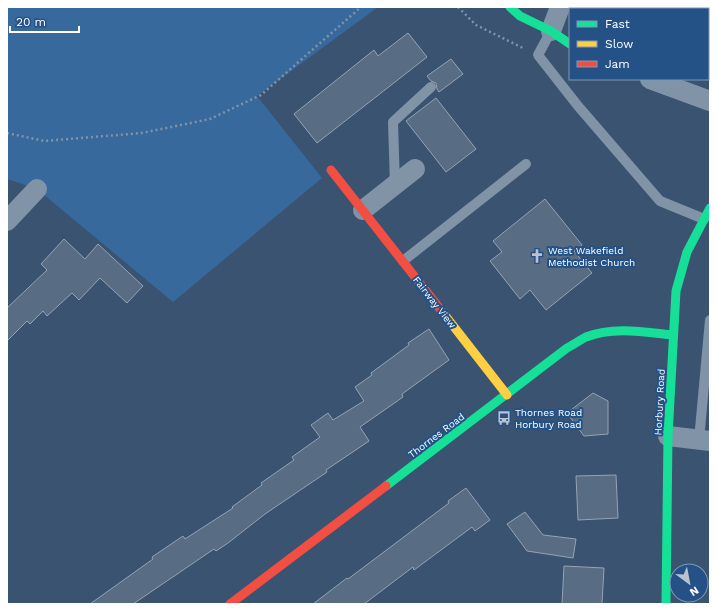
<svg xmlns="http://www.w3.org/2000/svg" width="717" height="611" viewBox="0 0 717 611" font-family="'Work Sans',sans-serif">
	<rect width="100%" height="100%" fill="#3a5371"/>
	<!-- green -->
	<polygon fill="#38699d" points="7,7 378,7 257,96 322,178 173,302 37,189 7,179"/>
	<!-- building -->
	<g fill="#586c83" stroke="#95a3b4">
		<polygon points="408,33 427,57 317,143 294,114 374,50 378,56"/>
		<polygon points="451,59 463,74 439,92 437,89 436,83 431,81 427,76"/>
		<polygon points="436,98 476,149 446,172 406,121"/>
		<polygon points="545,199 582,245 574,251 592,273 546,310 530,290 520,299 490,261 502,252 493,241"/>
		<polygon points="64,239 85,259 98,244 143,286 127,303 100,278 79,300 72,293 47,316 43,311 30,324 27,321 7,341 7,308 47,270 41,264"/>
		<polygon points="429,329 449,360 402,394 403,397 360,427 369,441 326,470 327,472 265,514 228,543 216,551 214,549 133,604 90,604 153,559 152,557 183,536 185,539 233,508 232,507 262,485 261,483 294,460 292,457 320,437 311,425 328,413 333,420 364,401 355,387 372,375 371,373 409,345 408,343"/>
		<polygon points="593,393 608,401 608,434 584,436 567,413"/>
		<polygon points="616,475 618,518 578,520 576,476"/>
		<polygon points="466,488 490,520 475,531 472,527 414,570 413,567 364,604 313,604 347,578 348,579 449,503 448,501"/>
		<polygon points="525,512 543,535 576,539 573,558 527,551 507,524"/>
		<polygon points="564,566 604,568 602,604 562,604"/>
	</g>
	<g fill="none" stroke-linecap="round" stroke-linejoin="round">
		<!-- path -->
		<g stroke="#8193a6" stroke-width="2.5" stroke-dasharray="2 3" stroke-linecap="butt">
			<polyline points="458,7 476,25 523,48"/>
			<polyline points="7,133 44,141 142,133 210,119 261,95 361,7"/>
		</g>
		<!-- lane -->
		<g stroke="#8193a6" stroke-width="10">
			<polyline points="551,31 538,55 578,106 660,201 704,219"/>
			<polyline points="395,185 393,122 431,87"/>
			<polyline points="403,261 526,164"/>
			<polyline points="699,440 710,320"/>
		</g>
		<!-- street -->
		<g stroke="#8193a6" stroke-width="20">
			<polyline points="551,31 560,7"/>
			<polyline points="650,79 710,101"/>
			<polyline points="363,210 415,169"/>
			<polyline points="7,221 37,189"/>
			<polyline points="668,436 710,441"/>
		</g>
		<!-- fast -->
		<g stroke="#16e098" stroke-width="9">
			<polyline points="510,7 520,16 551,31 570,44"/>
			<path d="M 386,486 L 567,348 C 573,345 580,340 586,337 C 613,326 645,332 673,335"/>
			<polyline points="666,604 668,436 676,291 687,252 710,208"/>
		</g>
		<!-- slow -->
		<polyline stroke="#ffcf43" stroke-width="9" points="444,314 507,395"/>
		<!-- jam -->
		<g stroke="#f24e42" stroke-width="9">
			<polyline points="331,170 444,314"/>
			<polyline points="230,604 386,486"/>
		</g>
	</g>
	<!-- icons -->
	<defs>
		<symbol id="church-bare" viewBox="-9 -9 18 18"><path d="M-1.2-6h2.4v3.5h3.3v2.4h-3.3V6h-2.4V-.1h-3.3v-2.4h3.3Z" fill="#bac3cd" stroke="#245287" stroke-width="2.5" paint-order="stroke"/></symbol>
		<symbol id="bus-bare" viewBox="-9 -9 18 18"><path d="M-5-6H5V4H4V6H2V4H-2V6H-4V4H-5ZM-3.5-4V0h7V-4ZM-3.5 1.2v1.5H-2V1.2ZM2 1.2v1.5H3.5V1.2Z" fill="#bac3cd" stroke="#245287" stroke-width="2.5" paint-order="stroke"/></symbol>
	</defs>
	<g fill-rule="evenodd">
		<use href="#church-bare" x="527" y="246" width="20" height="20"/>
		<use href="#bus-bare" x="494" y="408" width="20" height="20"/>
	</g>
	<g text-anchor="middle" stroke-width="4" stroke-linejoin="round" paint-order="stroke">
		<!-- poi labels -->
		<g font-size="10" fill="#fff" stroke="#245287" text-anchor="start">
			<text x="548" y="254">West Wakefield<tspan x="548" dy="12">Methodist Church</tspan></text>
			<text x="515" y="416">Thornes Road<tspan x="515" dy="12">Horbury Road</tspan></text>
		</g>
		<!-- street labels -->
		<g font-size="10" fill="#fff" stroke="#245287">
			<text transform="translate(435 302) rotate(52)" y="4">Fairway View</text>
			<text transform="translate(659 402) rotate(-87)" y="4">Horbury Road</text>
			<text transform="translate(436 435) rotate(-37)" y="4">Thornes Road</text>
		</g>
	</g>
	<!-- border -->
	<rect width="717" height="611" fill="none" stroke="#ffffff" stroke-width="16"/>
	<!-- legend -->
	<rect x="569" y="8" width="140" height="72" fill="#245287" stroke="#7c97b7"/>
	<rect x="577" y="21" width="20" height="6" fill="#16e098" stroke="#7c97b7"/>
	<text x="605" y="28" font-size="12" fill="#ffffff">Fast</text>
	<rect x="577" y="41" width="20" height="6" fill="#ffcf43" stroke="#7c97b7"/>
	<text x="605" y="48" font-size="12" fill="#ffffff">Slow</text>
	<rect x="577" y="61" width="20" height="6" fill="#f24e42" stroke="#7c97b7"/>
	<text x="605" y="68" font-size="12" fill="#ffffff">Jam</text>
	<!-- north arrow -->
	<g transform="translate(689 583) rotate(148)"><circle r="19" fill="#245287" stroke="#7c97b7"/>
	<path d="M0-3L7 15L0 10L-7 15Z" fill="#bac3cd"/>
	<text y="-6" font-size="11" font-weight="bold" text-anchor="middle" fill="#ffffff">N</text>
	</g>
	<!-- scale -->
	<path d="M10 26v6h69v-6" fill="none" stroke="#ffffff" stroke-width="2"/>
	<text x="16" y="26" font-size="12" fill="#ffffff" stroke="#245287" stroke-width="3" paint-order="stroke">20 m</text>
</svg>
